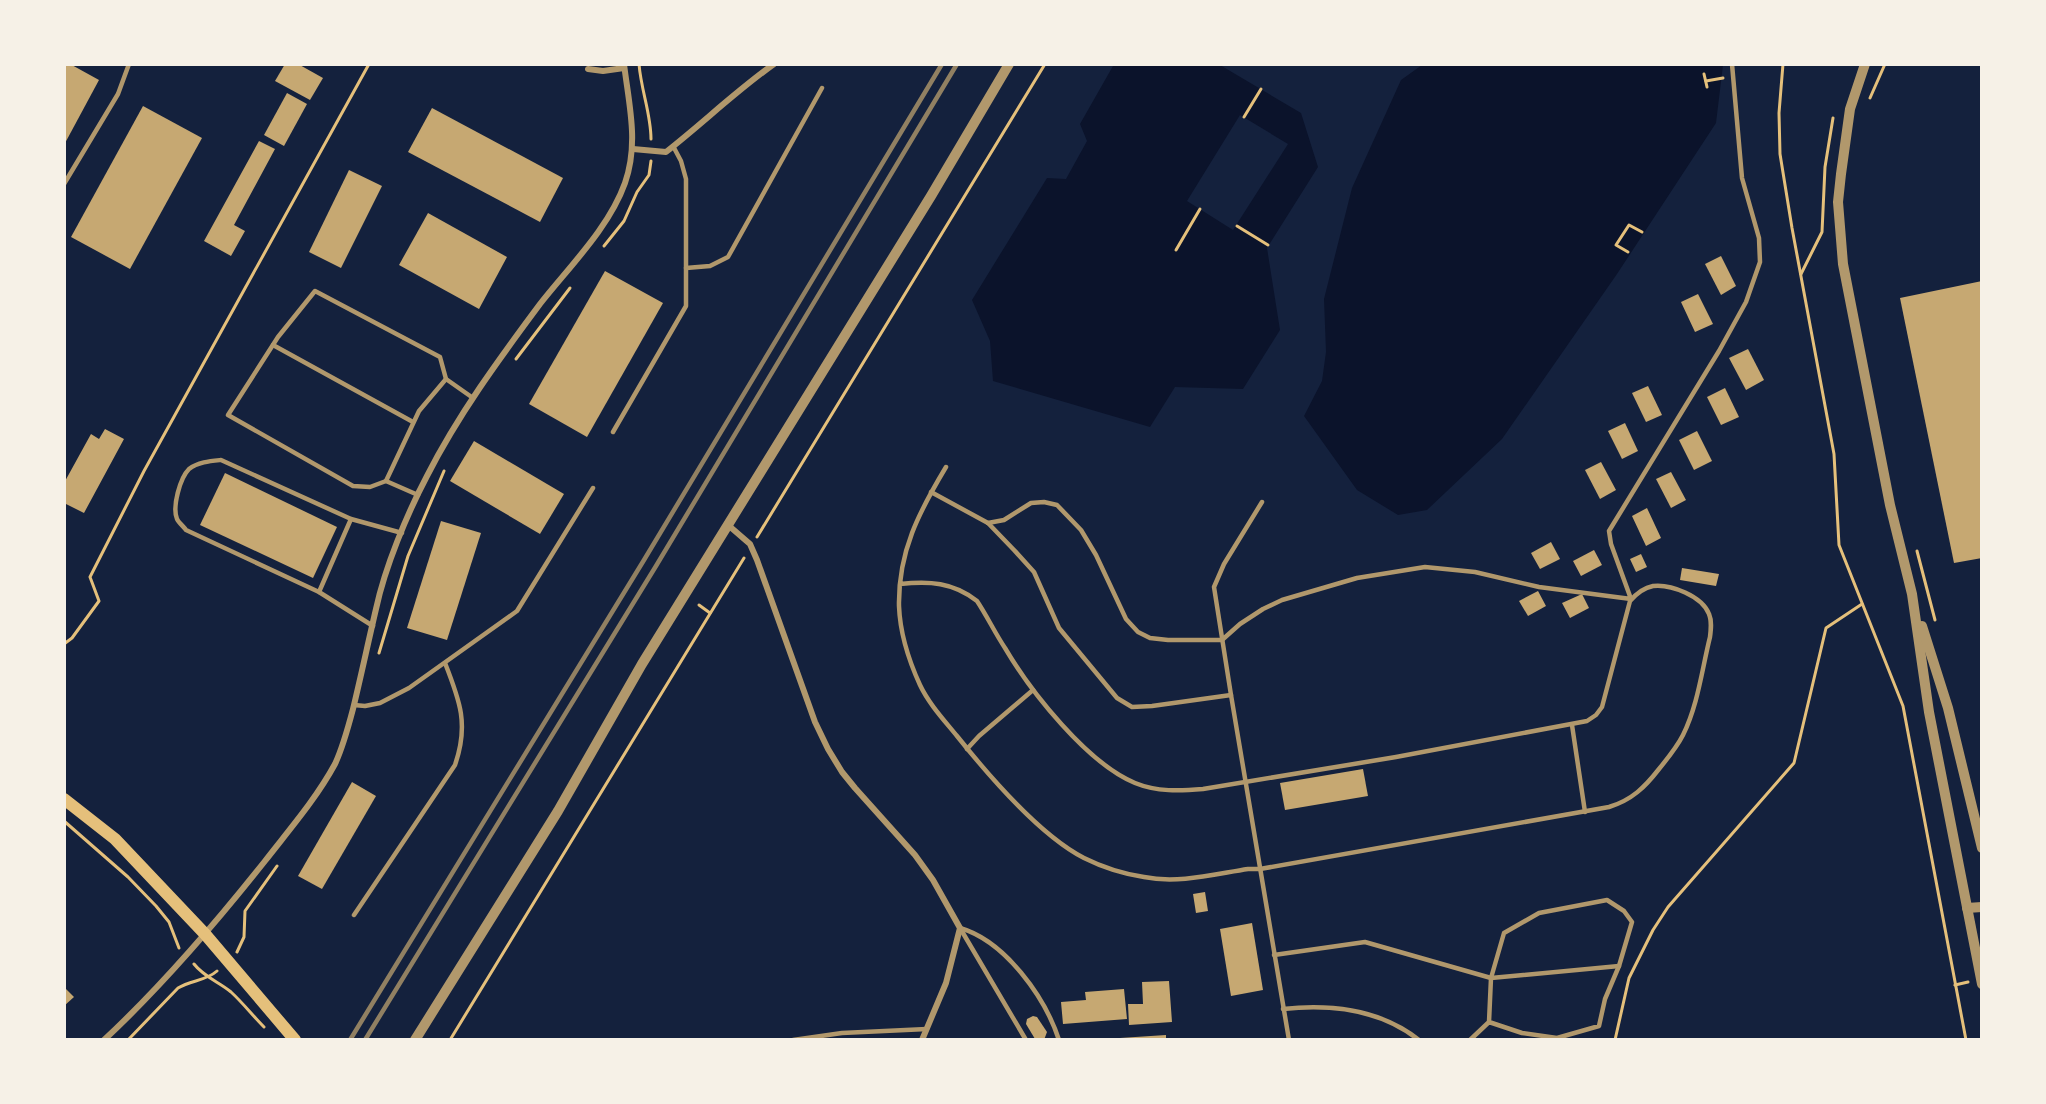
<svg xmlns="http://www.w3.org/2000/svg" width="2046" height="1104" viewBox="0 0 2046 1104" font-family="'Nunito Sans',sans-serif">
	<rect width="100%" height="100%" fill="#14213d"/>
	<!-- water -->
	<g fill="#0b132b" fill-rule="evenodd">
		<path d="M 1116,64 L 1220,65 L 1301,113 L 1318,167 L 1267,248 L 1280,330 L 1243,389 L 1175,387 L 1150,427 L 993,381 L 990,341 L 972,300 L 1047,178 L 1066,179 L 1087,141 L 1080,124 L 1113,66 ZM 1240,115 L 1288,144 L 1233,230 L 1187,201 Z"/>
		<polygon points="1422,65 1723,65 1716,123 1617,274 1502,439 1427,510 1398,515 1357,490 1304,416 1322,381 1326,352 1324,299 1352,188 1401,80"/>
	</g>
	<!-- building -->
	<g fill="#c6a872">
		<polygon points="64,64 70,64 99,80 64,145"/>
		<polygon points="285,64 298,64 323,78 310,100 275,81"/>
		<polygon points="287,93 307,104 284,146 264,135"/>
		<polygon points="143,106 202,138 130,269 71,237"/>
		<polygon points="432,108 563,178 540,222 408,152"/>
		<polygon points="259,141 275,149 234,225 245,231 231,256 204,241"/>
		<polygon points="349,170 382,186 341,268 309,252"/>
		<polygon points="428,213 507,257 479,309 399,265"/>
		<polygon points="1721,256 1736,286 1721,295 1705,264"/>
		<polygon points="605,271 663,303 587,437 529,404"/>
		<polygon points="1982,281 1982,558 1954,563 1900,298"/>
		<polygon points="1698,294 1713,324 1695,332 1681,302"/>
		<polygon points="1748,349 1764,380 1746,390 1729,358"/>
		<polygon points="1648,386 1662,415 1646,422 1632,393"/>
		<polygon points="1725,388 1739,417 1721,425 1707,397"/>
		<polygon points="1625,423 1638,451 1622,459 1608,431"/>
		<polygon points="105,429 124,439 84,513 64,503 64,483 91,434 99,439"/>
		<polygon points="1697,431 1712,461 1694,470 1679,440"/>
		<polygon points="474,441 564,494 540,534 450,481"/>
		<polygon points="1601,462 1616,490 1600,499 1585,470"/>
		<polygon points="1671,472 1686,500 1671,508 1656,479"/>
		<polygon points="225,473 337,527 313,578 200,525"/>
		<polygon points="1647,508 1661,538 1646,546 1632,516"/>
		<polygon points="441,521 481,533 447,640 407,628"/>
		<polygon points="1551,542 1560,559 1540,569 1531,553"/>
		<polygon points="1594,550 1602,565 1581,576 1573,561"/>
		<polygon points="1641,554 1647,567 1636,572 1630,559"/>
		<polygon points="1682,568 1719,574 1716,586 1680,580"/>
		<polygon points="1538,591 1546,606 1528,616 1519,601"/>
		<polygon points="1582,594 1589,608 1570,618 1562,603"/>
		<polygon points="1363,769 1368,796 1285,810 1280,783"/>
		<polygon points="352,782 376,796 322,889 298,876"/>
		<polygon points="1205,892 1208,911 1196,913 1193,894"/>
		<polygon points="1252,923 1263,990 1231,996 1220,929"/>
		<polygon points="1169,981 1172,1022 1129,1025 1128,1004 1143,1004 1142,982"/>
		<polygon points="64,987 74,997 64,1006"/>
		<polygon points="1124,989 1127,1019 1063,1024 1061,1002 1086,1000 1085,992"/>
		<polygon points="1033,1016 1037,1017 1047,1032 1044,1040 1035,1039 1026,1024 1027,1019"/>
		<polygon points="1166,1035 1166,1040 1120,1040 1120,1038"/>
	</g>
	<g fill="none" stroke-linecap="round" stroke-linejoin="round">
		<!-- path -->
		<g stroke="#e5c07b" stroke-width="3">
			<path d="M 639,64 C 641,90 651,114 651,139"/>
			<polyline points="1783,64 1779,113 1780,154 1792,228 1834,454 1839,545 1903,706 1966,1040"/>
			<polyline points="1704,74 1707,87"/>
			<polyline points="1706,81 1723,78"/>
			<polyline points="1870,98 1885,64"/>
			<polyline points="1244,117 1261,89"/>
			<polyline points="1237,226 1268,245"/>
			<polyline points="604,246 624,221 637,192 649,175 651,161"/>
			<polyline points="1176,250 1200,209"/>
			<polyline points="1628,252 1616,245 1629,225 1642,232"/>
			<polyline points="1801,274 1822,232 1825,167 1833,118"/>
			<polyline points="516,359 570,288"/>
			<polyline points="757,537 1045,64"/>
			<polyline points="1917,551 1935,620"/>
			<polyline points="699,605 710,613"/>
			<polyline points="64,644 72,638 99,601 90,577 144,471 369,64"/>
			<polyline points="379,653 408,556 444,471"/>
			<polyline points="64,821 128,877 156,906 169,922 179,948"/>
			<polyline points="237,952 244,937 245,911 277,866"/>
			<path d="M 194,964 C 204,977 219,982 231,992 C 243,1003 253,1016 264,1027"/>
			<polyline points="1955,985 1968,982"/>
			<path d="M 128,1040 L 178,988 C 191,980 206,981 217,971"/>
			<polyline points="450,1040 744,558"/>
			<polyline points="1615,1040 1629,978 1653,930 1668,907 1794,763 1826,628 1862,604"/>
		</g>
		<!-- service -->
		<g stroke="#b1986c" stroke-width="4.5">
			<polyline points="64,184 118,94 129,64"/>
			<polyline points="686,268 710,266 728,257 822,88"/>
			<polyline points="273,345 413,422"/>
			<polyline points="613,432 686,306 686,179 681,161 673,146"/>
			<polyline points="386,481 419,411 446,379"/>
			<polyline points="931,492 988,523 1014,550 1034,572 1059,628 1117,698 1132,707 1152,706 1231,695"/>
			<polyline points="418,495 386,481 370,487 353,486 228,415 278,337 315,291 440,357 446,379 473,398"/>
			<polyline points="1262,502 1224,564 1214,587 1231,695 1289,1040"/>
			<polyline points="988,523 1004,520 1031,503 1044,502 1057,505 1081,530 1096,555 1126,619 1138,632 1150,638 1168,640 1222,640 1240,624 1263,609 1282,600 1357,578 1425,567 1475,572 1539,587 1631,599 1611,544 1609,531 1719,351 1746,302 1760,262 1759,238 1742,178 1732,64"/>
			<path d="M 900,584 C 929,581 953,582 977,601 C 987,616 995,633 1005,648 C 1031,692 1087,763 1135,783 C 1157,792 1180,791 1203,789 L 1396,757 L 1587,721 L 1596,715 L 1602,707 L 1630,601 C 1636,594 1643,588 1653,586 C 1671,584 1702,596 1709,614 C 1712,621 1711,629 1710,637 C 1702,669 1698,705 1683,735 C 1677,747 1668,758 1659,769 C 1645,787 1632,800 1609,807 L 1260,869 L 1248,869 C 1215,874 1178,884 1144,877 C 1124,874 1102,867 1084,858 C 1039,835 989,776 957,736 C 944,720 929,704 920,685 C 909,661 900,633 899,606 C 898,552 919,512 946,467"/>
			<polyline points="319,592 351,519"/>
			<path d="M 373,626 L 319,592 L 186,530 C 184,527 179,523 177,519 C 172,507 180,478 189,469 C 198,462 211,461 221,460 L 351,519 L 402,533"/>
			<polyline points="354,705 365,706 380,703 409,688 517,611 593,488"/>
			<polyline points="1572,725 1585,812"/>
			<polyline points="967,749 979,736 1033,690"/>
			<path d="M 354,915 L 455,765 C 469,725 460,701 445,663"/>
			<path d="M 960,928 C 1005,941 1045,997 1059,1040"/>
			<polyline points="960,928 1026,1040"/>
			<polyline points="1274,955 1365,942 1491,978 1619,966"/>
			<path d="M 1283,1009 C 1330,1004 1380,1009 1419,1040"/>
			<polyline points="793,1040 842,1033 927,1029"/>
			<polyline points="1470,1040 1489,1022 1491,978 1504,933 1539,913 1607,900 1624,911 1632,922 1619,966 1605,999 1599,1026 1557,1038 1522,1033 1489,1022"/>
		</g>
		<!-- minor -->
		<g stroke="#b1986c" stroke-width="6">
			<polyline points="588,69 603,71 624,68"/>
			<path d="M 633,149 L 666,152 C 703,123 736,91 774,64"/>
			<polyline points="728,525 750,544 757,560 815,722 828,749 842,772 855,788 915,855 933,880 960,928 946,983 922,1040"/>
			<path d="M 104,1040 C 163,985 215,924 265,861 C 289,830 316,799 335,764 C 343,747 348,728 353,709 C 361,676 368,643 376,609 C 385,567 407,514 427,476 C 458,415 499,359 540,304 C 569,267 609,228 625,183 C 639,143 629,105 624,64"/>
		</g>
		<!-- tertiary -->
		<g stroke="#b1986c" stroke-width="10">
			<polyline points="1865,64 1850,109 1841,174 1838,202 1843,264 1890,505 1912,594 1929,712 1982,984"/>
			<polyline points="1922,626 1948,708 1982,848"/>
			<polyline points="1967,908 1982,907"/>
			<polyline points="415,1040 558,811 642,664 931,196 1009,64"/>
		</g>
		<!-- secondary -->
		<polyline stroke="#e5c07b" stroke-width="12" points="64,799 115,839 205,934 295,1040"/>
		<!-- rail -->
		<g stroke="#918062" stroke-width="4.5">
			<polyline points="350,1040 644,560 942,64"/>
			<polyline points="365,1040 656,566 957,64"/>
		</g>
	</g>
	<!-- border -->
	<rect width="2046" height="1104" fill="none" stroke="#f6f1e7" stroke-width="132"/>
</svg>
